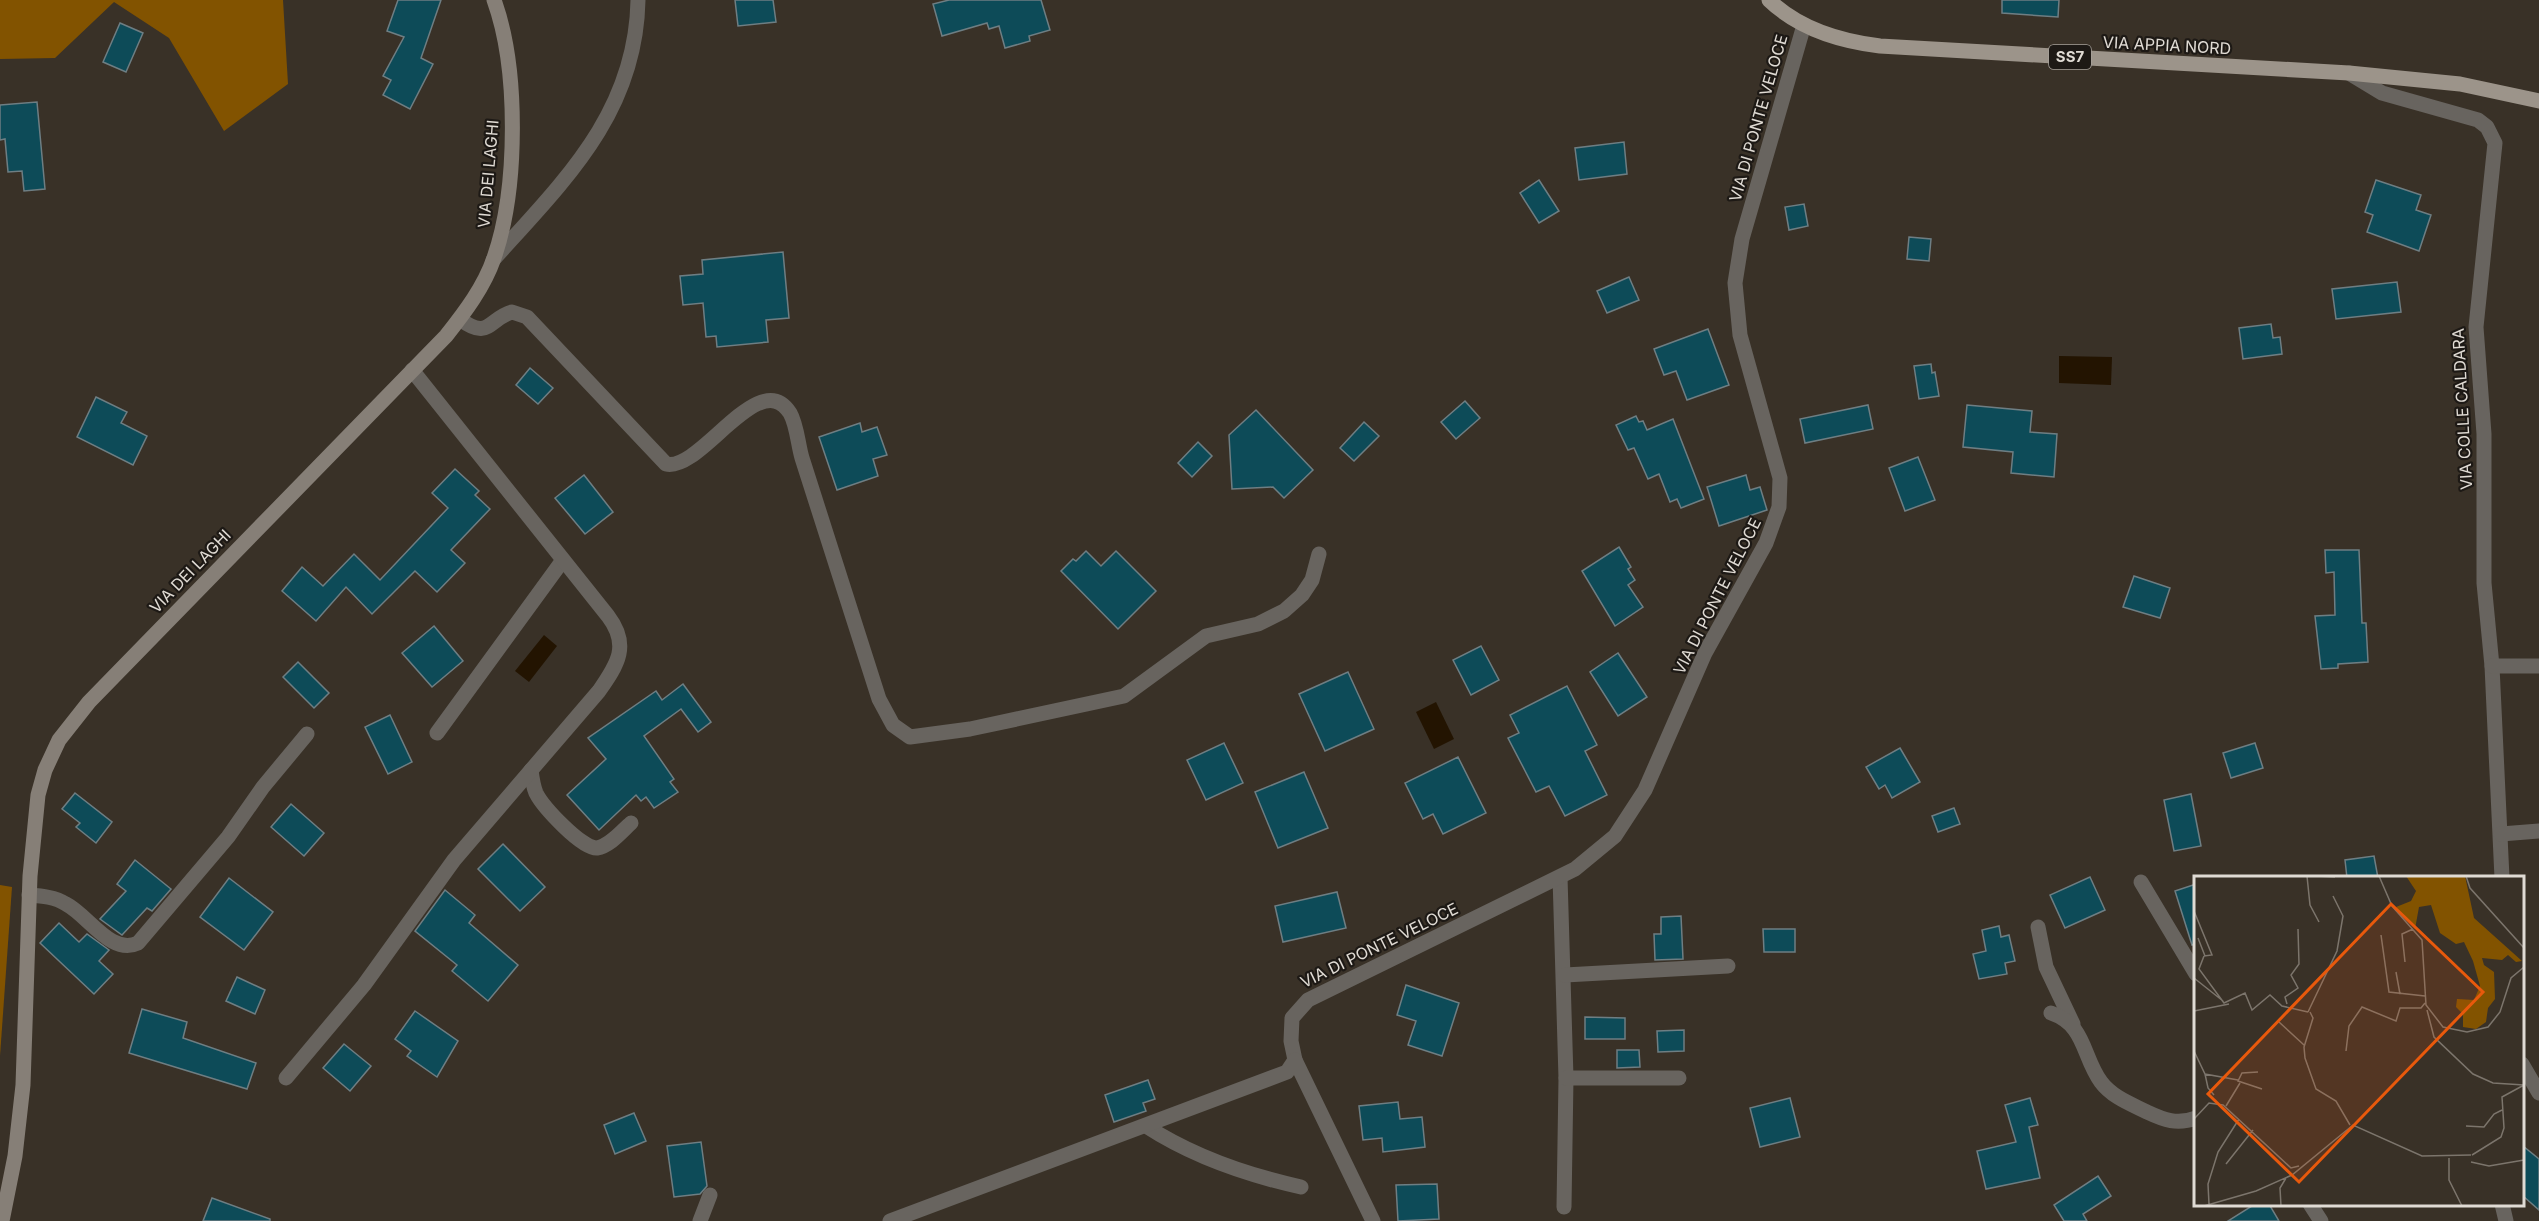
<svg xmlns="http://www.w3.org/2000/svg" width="2539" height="1221" viewBox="0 0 2539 1221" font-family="Inter,sans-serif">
	<rect width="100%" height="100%" fill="#393127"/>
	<!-- forest -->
	<g fill="#825300">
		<polygon points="0,0 283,0 288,84 224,131 169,38 114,2 55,58 0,59"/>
		<polygon points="0,885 12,887 0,1056"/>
	</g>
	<!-- water -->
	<g fill="#231401">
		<polygon points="2059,356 2112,357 2111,385 2059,383"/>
		<polygon points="544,635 557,646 529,682 515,671"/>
		<polygon points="1436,702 1454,739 1434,749 1416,712"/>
	</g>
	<!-- building -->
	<g fill="#0d4b58" stroke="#6e7e83" stroke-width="1.5">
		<polygon points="398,0 441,0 421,58 433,64 410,109 383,95 391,80 383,76 404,37 387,31"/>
		<polygon points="735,0 773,0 776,22 738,26"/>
		<polygon points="949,0 1041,0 1050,30 1029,36 1030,41 1005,48 999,26 989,29 987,23 942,36 933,4"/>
		<polygon points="2002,0 2059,0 2058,17 2002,13"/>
		<polygon points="120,23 143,33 126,72 103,62"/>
		<polygon points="37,102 45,189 24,191 22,171 8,172 5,139 0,140 0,105"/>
		<polygon points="1624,142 1627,174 1579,180 1575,148"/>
		<polygon points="1539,180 1559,211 1539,223 1520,193"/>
		<polygon points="2376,180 2421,195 2416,210 2431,215 2419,251 2367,232 2373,215 2365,212"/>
		<polygon points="1804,204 1808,226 1789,230 1785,207"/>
		<polygon points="1909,237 1931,239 1929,261 1907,259"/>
		<polygon points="783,252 789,318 766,320 768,342 717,347 716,336 706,337 703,303 683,305 680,276 703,274 702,260"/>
		<polygon points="1629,277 1639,300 1607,313 1597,291"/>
		<polygon points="2397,282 2401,312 2336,319 2332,289"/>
		<polygon points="2271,324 2273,338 2280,337 2282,354 2243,359 2239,328"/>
		<polygon points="1708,329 1729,385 1687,400 1676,371 1664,375 1654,349"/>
		<polygon points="1931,364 1932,373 1935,372 1939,396 1919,399 1914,366"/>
		<polygon points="530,368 553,388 538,404 516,385"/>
		<polygon points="96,397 127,412 121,423 147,436 133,465 77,437"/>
		<polygon points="1465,401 1480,418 1456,439 1441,422"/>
		<polygon points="1868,405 1873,429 1805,443 1800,419"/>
		<polygon points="1967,405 2032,411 2030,432 2057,434 2054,477 2011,473 2013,452 1963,447"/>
		<polygon points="1256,410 1313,470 1284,498 1273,487 1232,489 1229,435"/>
		<polygon points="1636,416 1639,422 1643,421 1647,430 1673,419 1704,499 1681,508 1677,499 1670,502 1659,474 1648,479 1634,448 1628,450 1616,425"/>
		<polygon points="1364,422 1379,436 1354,461 1340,448"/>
		<polygon points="860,423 862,432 877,427 887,455 873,459 878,476 837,490 819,437"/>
		<polygon points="1198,442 1212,456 1192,477 1178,463"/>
		<polygon points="1918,457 1935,500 1905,511 1889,468"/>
		<polygon points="455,469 479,491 475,495 490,509 451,550 465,563 437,592 415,571 372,614 346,587 316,621 282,591 302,567 323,586 354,554 380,580 448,508 432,493"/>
		<polygon points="584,475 613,512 585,534 555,498"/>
		<polygon points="1746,475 1750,490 1760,487 1767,510 1719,526 1707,487"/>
		<polygon points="1619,547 1631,567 1628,569 1635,580 1628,585 1643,607 1615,626 1582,571"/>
		<polygon points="2325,550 2359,550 2362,623 2366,623 2368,662 2338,664 2338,668 2321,669 2315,616 2335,615 2334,572 2326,573"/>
		<polygon points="1086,551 1101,566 1116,551 1156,591 1118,629 1061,571 1073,559 1076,561"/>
		<polygon points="2134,576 2170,588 2160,618 2123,607"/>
		<polygon points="434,626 463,661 432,687 402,653"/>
		<polygon points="1481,646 1499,680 1471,695 1453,660"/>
		<polygon points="1618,653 1647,697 1618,716 1590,672"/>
		<polygon points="298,662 329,693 314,708 283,677"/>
		<polygon points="1348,672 1374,729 1325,751 1299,694"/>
		<polygon points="683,684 711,722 698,732 681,709 644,736 674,779 670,782 678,792 654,808 646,797 641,801 636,795 599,830 567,795 606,759 588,738 656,691 662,700"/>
		<polygon points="1567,686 1597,745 1585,751 1607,795 1565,816 1549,786 1536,792 1508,738 1519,733 1510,715"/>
		<polygon points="390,715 412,762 388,774 365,727"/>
		<polygon points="1224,743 1243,783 1206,800 1187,760"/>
		<polygon points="2255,743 2263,768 2231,778 2223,753"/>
		<polygon points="1900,748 1920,782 1892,798 1885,785 1879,789 1866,767"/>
		<polygon points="1458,757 1486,813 1443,834 1433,814 1423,819 1405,783"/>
		<polygon points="1304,772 1328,828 1278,848 1255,792"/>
		<polygon points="75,793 112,822 96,843 76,827 80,823 62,809"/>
		<polygon points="2191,794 2201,846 2174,851 2164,800"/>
		<polygon points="291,804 324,833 304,856 271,827"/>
		<polygon points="1954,808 1960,824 1938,832 1932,816"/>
		<polygon points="503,844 545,887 520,911 478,869"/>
		<polygon points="2374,856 2378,878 2347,878 2345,860"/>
		<polygon points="135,860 171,889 152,911 147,908 122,935 100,919 126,891 117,884"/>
		<polygon points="2090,877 2105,910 2065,928 2050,895"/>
		<polygon points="229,878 273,912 244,950 200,917"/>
		<polygon points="2196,884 2196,944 2192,945 2175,891"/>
		<polygon points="445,890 475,915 469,923 518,965 488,1001 452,971 457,965 415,931"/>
		<polygon points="1337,892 1346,928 1283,942 1275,906"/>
		<polygon points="1681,916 1683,959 1655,960 1654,934 1661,934 1661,917"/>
		<polygon points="59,923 79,942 87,934 109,950 99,961 113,974 94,994 40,943"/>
		<polygon points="1999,926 2001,937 2009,935 2015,961 2005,963 2007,974 1979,979 1973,954 1986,951 1982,930"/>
		<polygon points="1763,929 1795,929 1795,952 1764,952"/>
		<polygon points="237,977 265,990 255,1014 226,1001"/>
		<polygon points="1406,985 1459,1003 1442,1056 1408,1045 1416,1021 1397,1015"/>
		<polygon points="142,1009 187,1022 183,1038 256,1063 247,1089 129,1053"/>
		<polygon points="415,1011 458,1041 437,1077 407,1056 411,1051 395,1039"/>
		<polygon points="1585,1017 1625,1018 1625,1039 1585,1039"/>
		<polygon points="1684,1030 1684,1051 1658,1052 1657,1031"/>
		<polygon points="344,1044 371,1066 350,1091 323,1068"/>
		<polygon points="1617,1050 1639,1050 1640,1067 1617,1068"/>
		<polygon points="1148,1080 1155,1099 1143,1103 1146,1111 1114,1122 1105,1095"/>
		<polygon points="1790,1098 1800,1137 1760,1147 1750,1108"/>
		<polygon points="2030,1098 2038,1125 2029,1127 2040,1178 1986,1189 1977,1151 2016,1142 2005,1105"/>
		<polygon points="1398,1102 1400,1119 1422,1117 1425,1147 1383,1152 1382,1138 1363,1140 1359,1106"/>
		<polygon points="634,1113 646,1141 615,1154 604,1125"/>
		<polygon points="701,1142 707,1186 700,1194 674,1197 667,1146"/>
		<polygon points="2523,1146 2539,1159 2539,1210 2523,1196"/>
		<polygon points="2098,1176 2111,1196 2083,1214 2087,1221 2064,1221 2054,1205"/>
		<polygon points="1437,1184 1439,1219 1398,1221 1396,1185"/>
		<polygon points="212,1198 270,1219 270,1221 203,1221"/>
		<polygon points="2255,1204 2269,1204 2279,1221 2228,1221"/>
	</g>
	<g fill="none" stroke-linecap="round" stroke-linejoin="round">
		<!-- minor -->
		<g stroke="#68645f" stroke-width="15">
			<polyline points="2349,73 2382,93 2478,120 2487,127 2495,143 2476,327 2484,434 2484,583 2492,666 2502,878"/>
			<path d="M 493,260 C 564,181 636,113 638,0"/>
			<path d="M 460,319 C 489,341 488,319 512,312 L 527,317 L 666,464 C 701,472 759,365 790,413 C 797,425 798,445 802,458 L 879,699 L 893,725 L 910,737 L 970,729 L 1124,696 L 1206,636 L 1258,624 L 1284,611 L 1302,595 L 1312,580 L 1319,554"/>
			<polyline points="2492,666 2539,666"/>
			<polyline points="437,733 563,560"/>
			<path d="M 531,770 C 532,778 533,786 536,793 C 543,807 582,849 597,848 C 610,846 622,831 631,823"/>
			<polyline points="2501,834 2539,831"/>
			<polyline points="1560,877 1566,1078 1564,1207"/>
			<polyline points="2141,882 2196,974"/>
			<path d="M 29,895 C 42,896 55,897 66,904 C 88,915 111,956 138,943 L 228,837 L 263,787 L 307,734"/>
			<polyline points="2038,927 2046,967 2073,1024"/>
			<polyline points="1565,975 1728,966"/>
			<path d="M 2051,1013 C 2086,1025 2082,1056 2101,1082 C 2112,1097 2131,1104 2147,1112 C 2164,1120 2177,1125 2196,1118"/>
			<polyline points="1295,1060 1291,1041 1292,1018 1308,1000 1575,869 1615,836 1645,790 1705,653 1766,543 1779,507 1780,478 1740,335 1735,283 1742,239 1804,25"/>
			<polyline points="2522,1064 2539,1093"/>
			<path d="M 286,1078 L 364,985 L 454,860 L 599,691 C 618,664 630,645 608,616 L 412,370"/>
			<polyline points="1566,1078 1679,1078"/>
			<path d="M 1146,1126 C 1192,1156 1247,1175 1301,1187"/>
			<polyline points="2310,1204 2321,1221"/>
			<polyline points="2502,1204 2506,1221"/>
			<polyline points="700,1221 710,1195"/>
			<polyline points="890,1221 1287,1072 1295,1060 1373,1221"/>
		</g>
		<!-- secondary -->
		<path stroke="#867f77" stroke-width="15" d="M 2,1221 L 15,1156 L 23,1085 L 30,876 L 38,795 L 45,770 L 59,740 L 89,702 L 446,336 C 465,312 484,287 494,258 C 518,189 519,69 494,0"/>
		<!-- primary -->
		<path stroke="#9c948a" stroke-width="15" d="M 1769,0 C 1799,29 1839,41 1880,46 L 2349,73 L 2460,84 L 2539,101"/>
	</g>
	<g text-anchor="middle" stroke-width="4.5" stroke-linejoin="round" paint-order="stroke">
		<!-- shield labels -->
		<rect fill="#1d1915" stroke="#a6a19b" stroke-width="1.5" x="2049" y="45" width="42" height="24" rx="4.5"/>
		<g font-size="15" font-weight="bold" fill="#e0dbd4">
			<text x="2070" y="62">SS7</text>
		</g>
		<!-- street labels -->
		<g font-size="16" fill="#e0dbd4" stroke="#1d1915">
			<text transform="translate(2167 45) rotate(3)" y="6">VIA APPIA NORD</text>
			<text transform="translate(1758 118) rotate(-74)" y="6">VIA DI PONTE VELOCE</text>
			<text transform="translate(488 174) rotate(-85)" y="6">VIA DEI LAGHI</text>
			<text transform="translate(2462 409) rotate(-93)" y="6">VIA COLLE CALDARA</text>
			<text transform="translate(190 571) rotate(-46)" y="6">VIA DEI LAGHI</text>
			<text transform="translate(1717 596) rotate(-63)" y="6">VIA DI PONTE VELOCE</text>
			<text transform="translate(1379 945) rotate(-26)" y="6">VIA DI PONTE VELOCE</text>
		</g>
	</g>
	<!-- overview -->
	<g transform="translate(2194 876)">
		<rect width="330" height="330" fill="#393127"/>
		<path d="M 212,0 L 271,0 L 280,42 L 328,85 L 322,86 L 314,79 L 308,84 L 288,82 L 290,89 L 300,96 L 301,123 L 294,132 L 292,146 L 282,153 L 269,151 L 269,138 L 262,131 L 263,123 L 280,124 L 286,110 L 279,85 L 270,66 L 262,68 L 246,57 L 237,29 L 225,31 L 221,53 L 202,31 L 217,25 L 222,15 Z" fill="#825300"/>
		<path fill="none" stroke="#7c756c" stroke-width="1.5" d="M 113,0 L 116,29 L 125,46M 122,0 L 141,1M 185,0 L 198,30 L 228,64 L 232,129 L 249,151 L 273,156 L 294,151 L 306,136 L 317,102 L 330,91M 272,0 L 276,12 L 330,72M 0,35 L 18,79 L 10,80M 187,59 L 195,116 L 231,120M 4,62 L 11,80M 10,80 L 5,93 L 30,127 L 51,117 L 58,134 L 76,119 L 88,130 L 114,136M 211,86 L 208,58 L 219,53M 202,96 L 206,118M 0,102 L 29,125M 93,128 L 91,121 L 104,112 L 97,99 L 105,88 L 104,53M 233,134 L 240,161 L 279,198 L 299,207 L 330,209M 0,135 L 35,128M 114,136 L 143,75 L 149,40 L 139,20M 116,136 L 119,142 L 110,171 L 111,182 L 122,213 L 142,225 L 156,249M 85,146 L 110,169M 0,175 L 11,198 L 44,204M 152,175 L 155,150 L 168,131 L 202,145 L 206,132 L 227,132 L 231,127M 64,196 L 48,197 L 44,205 L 68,213M 11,198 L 14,212 L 20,219M 32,230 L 46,207M 0,243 L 15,227 L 29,229 L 97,292 L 105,290M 272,250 L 290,251 L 300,238 L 308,234M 278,279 L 307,261 L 310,252 L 308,221 L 330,209M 255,282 L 255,304 L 268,330M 277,286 L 295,290 L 330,284M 32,288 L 59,254M 15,328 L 14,308 L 24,276 L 45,243M 10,330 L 62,315 L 98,299 L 159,249 L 228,280 L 277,279M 87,330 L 86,312 L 92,302"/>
		<path fill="#e8590c" fill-opacity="0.15" stroke="#e8590c" stroke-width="3" d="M 197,28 L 289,116 L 105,306 L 14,218 Z"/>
		<rect width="330" height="330" fill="none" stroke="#e0dbd4" stroke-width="3"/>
	</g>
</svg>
